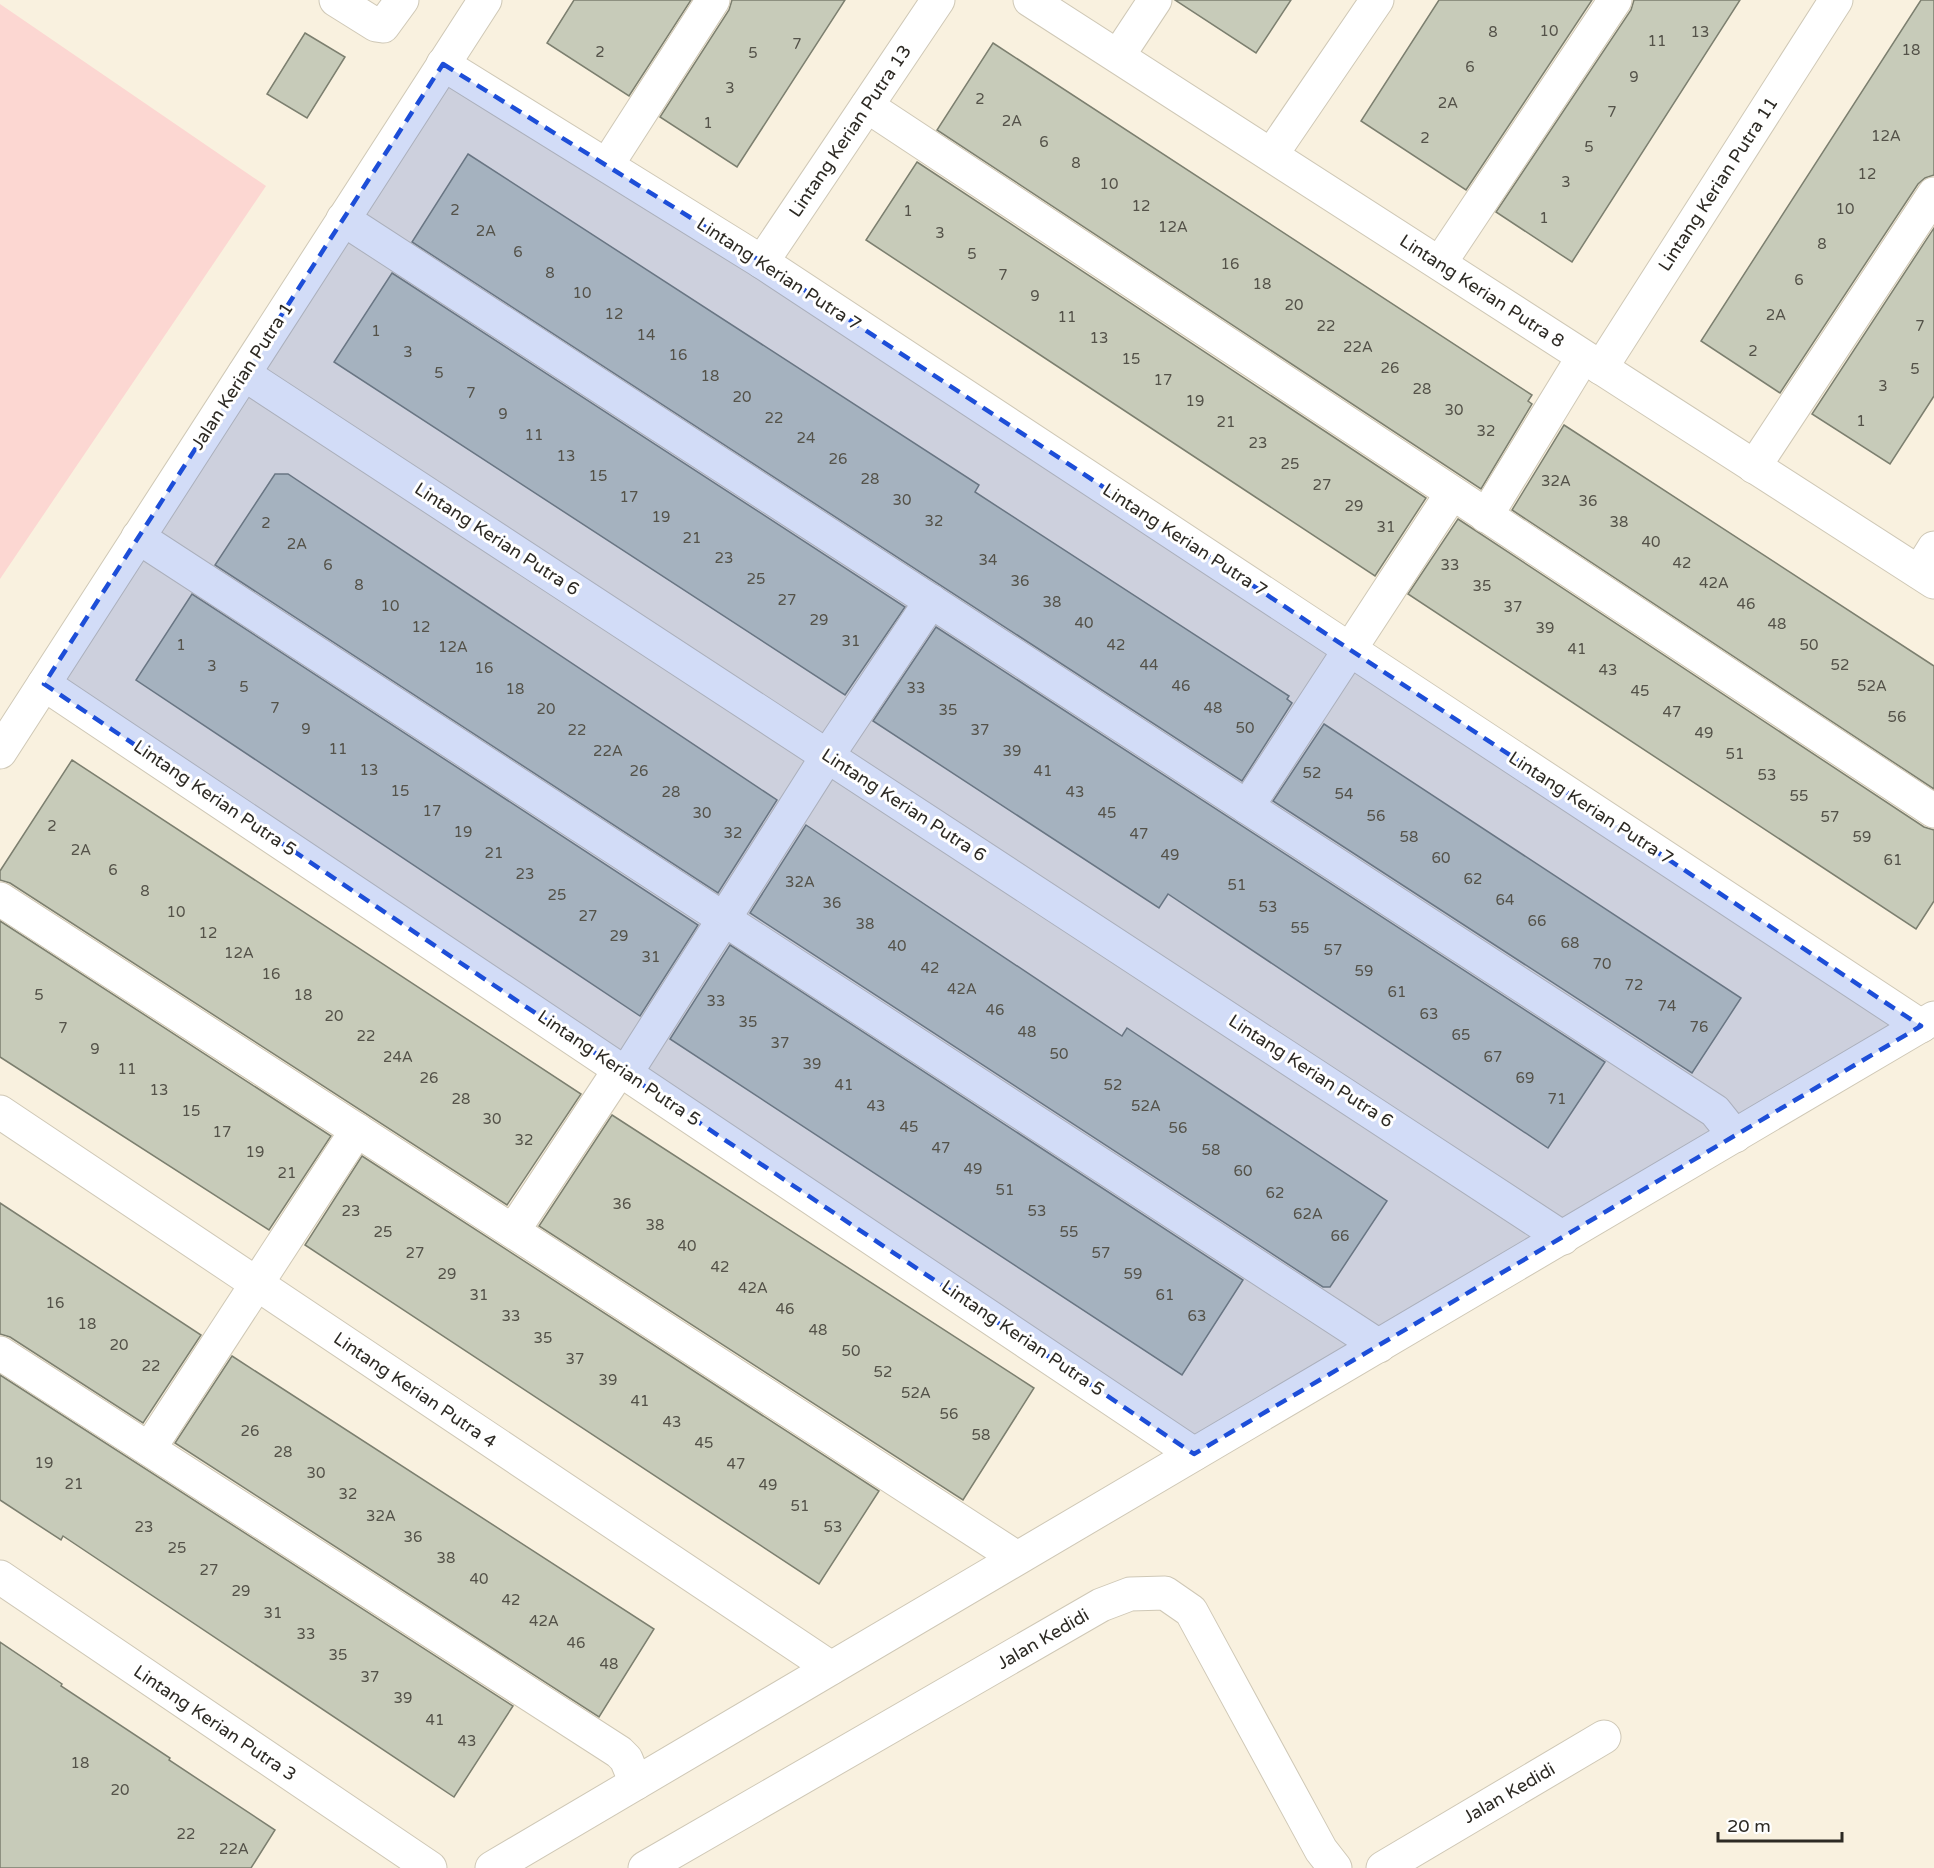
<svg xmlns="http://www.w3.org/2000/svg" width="1934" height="1868" viewBox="0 0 1934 1868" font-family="'Varela Round',sans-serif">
	<rect width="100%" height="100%" fill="#f9f1df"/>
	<!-- green -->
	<polygon fill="#fcd7d2" points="0,4 266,186 0,579"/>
	<!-- building -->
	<g fill="#c7cbb9" stroke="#7c7f6f" stroke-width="1.5">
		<polygon points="574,0 691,0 629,96 547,43"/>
		<polygon points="732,0 845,0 737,167 660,117 729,10"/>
		<polygon points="1175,0 1291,0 1256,53"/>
		<polygon points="1439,0 1592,0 1466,190 1361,121"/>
		<polygon points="1634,0 1740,0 1572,262 1496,212 1631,10"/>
		<polygon points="1921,0 1934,0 1934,175 1925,178 1918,184 1780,393 1701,341"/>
		<polygon points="305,33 345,57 307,118 267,94"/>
		<polygon points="993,43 1532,395 1528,401 1532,404 1481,489 937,130"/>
		<polygon points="468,154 979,485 975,492 1289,696 1287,699 1292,703 1242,781 412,242"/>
		<polygon points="917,162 1426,498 1375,576 866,240"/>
		<polygon points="1934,228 1934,396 1890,464 1812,414"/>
		<polygon points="392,273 905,607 845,695 334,362"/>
		<polygon points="1564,425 1934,666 1934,789 1512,510"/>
		<polygon points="275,474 288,474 777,800 718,893 215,565"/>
		<polygon points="1458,519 1924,827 1934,830 1934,901 1916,929 1408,594"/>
		<polygon points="192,594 698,925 640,1016 136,680"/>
		<polygon points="936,627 1605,1062 1548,1148 1168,894 1159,908 873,721"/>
		<polygon points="1324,724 1741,998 1692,1073 1273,801"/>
		<polygon points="72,760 581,1094 507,1205 10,883 0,880 0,871"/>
		<polygon points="806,825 1122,1036 1127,1028 1387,1201 1330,1287 1323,1287 750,913"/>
		<polygon points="0,921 331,1136 269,1230 0,1057"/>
		<polygon points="730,945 1243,1280 1182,1375 670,1039"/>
		<polygon points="612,1115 1034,1388 963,1500 539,1226"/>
		<polygon points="362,1156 879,1491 819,1584 305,1245"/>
		<polygon points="0,1203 201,1335 143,1423 10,1337 0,1334"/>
		<polygon points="232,1356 654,1629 599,1717 175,1443"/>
		<polygon points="0,1375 513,1706 454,1797 63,1536 61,1540 0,1500"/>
		<polygon points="0,1642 62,1684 61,1686 170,1758 169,1760 275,1830 251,1868 0,1868"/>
	</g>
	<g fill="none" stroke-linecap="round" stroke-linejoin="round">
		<defs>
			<g id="minor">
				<polyline points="336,0 376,25 383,26 402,0"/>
				<path d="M 1030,0 C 1332,192 1632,389 1934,582"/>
				<polyline points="1118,56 1155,0"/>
				<polyline points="443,64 762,262 1921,1026"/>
				<polyline points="867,106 1934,811"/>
				<polyline points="1272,154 1377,0"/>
				<polyline points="607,165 713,0"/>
				<polyline points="343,219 1715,1111 1735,1136"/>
				<polyline points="762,262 938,0"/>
				<polyline points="1440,263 1615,0"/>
				<polyline points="1601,368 1836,0"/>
				<polyline points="244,374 1563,1238"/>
				<polyline points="1754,467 1934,194"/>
				<polyline points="1486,516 1583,357"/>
				<polyline points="138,537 1379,1346"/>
				<polyline points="1919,572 1934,548"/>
				<polyline points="44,684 1194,1454"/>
				<polyline points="0,752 485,0"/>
				<polyline points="1247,807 1452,493"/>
				<polyline points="0,899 1017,1558"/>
				<polyline points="626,1073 828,755 931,601"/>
				<polyline points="0,1112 831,1668"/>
				<polyline points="513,1231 620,1069"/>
				<polyline points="0,1353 619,1752 626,1759 636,1783"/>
				<polyline points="149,1449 357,1130"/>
				<polyline points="0,1577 430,1868"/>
				<polyline points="492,1868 1934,1018"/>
				<polyline points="645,1868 1101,1605 1130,1594 1165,1593 1191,1611 1321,1850 1335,1868"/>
				<polyline points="1383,1868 1604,1737"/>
			</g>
		</defs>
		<!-- minor casing -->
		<use href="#minor" stroke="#cfc8b6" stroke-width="35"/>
		<!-- minor -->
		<use href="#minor" stroke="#fff" stroke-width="33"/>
	</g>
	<!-- marked area -->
	<path fill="#1d4ed8" fill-opacity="0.2" stroke="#1d4ed8" stroke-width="4.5" stroke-dasharray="12 8" stroke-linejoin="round" d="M 443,64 L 762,262 L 1921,1026 L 1194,1454 L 44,684 Z"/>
	<g text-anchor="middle" stroke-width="6" stroke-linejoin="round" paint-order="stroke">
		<!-- number labels -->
		<g font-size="15" fill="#545249">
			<text x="1549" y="36">10</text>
			<text x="1493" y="37">8</text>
			<text x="1700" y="37">13</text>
			<text x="1657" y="46">11</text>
			<text x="797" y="49">7</text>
			<text x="1911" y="55">18</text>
			<text x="600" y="57">2</text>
			<text x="753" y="58">5</text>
			<text x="1470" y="72">6</text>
			<text x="1634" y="82">9</text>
			<text x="730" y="93">3</text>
			<text x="980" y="104">2</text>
			<text x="1448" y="108">2A</text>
			<text x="1612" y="117">7</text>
			<text x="1012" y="126">2A</text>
			<text x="708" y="128">1</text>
			<text x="1886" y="141">12A</text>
			<text x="1425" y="143">2</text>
			<text x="1044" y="147">6</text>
			<text x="1589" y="152">5</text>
			<text x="1076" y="168">8</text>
			<text x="1867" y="179">12</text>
			<text x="1566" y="187">3</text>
			<text x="1109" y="189">10</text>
			<text x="1141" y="211">12</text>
			<text x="1845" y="214">10</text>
			<text x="455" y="215">2</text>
			<text x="908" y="216">1</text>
			<text x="1544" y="223">1</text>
			<text x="1173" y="232">12A</text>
			<text x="486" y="236">2A</text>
			<text x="940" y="238">3</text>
			<text x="1822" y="249">8</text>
			<text x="518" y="257">6</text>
			<text x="972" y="259">5</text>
			<text x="1230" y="269">16</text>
			<text x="550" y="278">8</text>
			<text x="1003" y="280">7</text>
			<text x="1799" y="285">6</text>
			<text x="1262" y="289">18</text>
			<text x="582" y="298">10</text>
			<text x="1035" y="301">9</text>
			<text x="1294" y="310">20</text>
			<text x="614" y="319">12</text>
			<text x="1776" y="320">2A</text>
			<text x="1067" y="322">11</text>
			<text x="1326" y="331">22</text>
			<text x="1920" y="331">7</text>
			<text x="376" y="336">1</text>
			<text x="646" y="340">14</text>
			<text x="1099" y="343">13</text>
			<text x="1358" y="352">22A</text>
			<text x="1753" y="356">2</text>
			<text x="408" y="357">3</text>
			<text x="678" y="360">16</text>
			<text x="1131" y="364">15</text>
			<text x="1390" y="373">26</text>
			<text x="1915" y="374">5</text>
			<text x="439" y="378">5</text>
			<text x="710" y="381">18</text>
			<text x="1163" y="385">17</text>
			<text x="1883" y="391">3</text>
			<text x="1422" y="394">28</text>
			<text x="471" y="398">7</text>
			<text x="742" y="402">20</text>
			<text x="1195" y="406">19</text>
			<text x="1454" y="415">30</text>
			<text x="503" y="419">9</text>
			<text x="774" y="423">22</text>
			<text x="1861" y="426">1</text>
			<text x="1226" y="427">21</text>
			<text x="1486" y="436">32</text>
			<text x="534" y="440">11</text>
			<text x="806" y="443">24</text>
			<text x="1258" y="448">23</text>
			<text x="566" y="461">13</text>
			<text x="838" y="464">26</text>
			<text x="1290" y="469">25</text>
			<text x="598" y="481">15</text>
			<text x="870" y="484">28</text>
			<text x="1556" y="486">32A</text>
			<text x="1322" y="490">27</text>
			<text x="629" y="502">17</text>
			<text x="902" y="505">30</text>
			<text x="1588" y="506">36</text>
			<text x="1354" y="511">29</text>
			<text x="661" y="522">19</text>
			<text x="934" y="526">32</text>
			<text x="1619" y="527">38</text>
			<text x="266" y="528">2</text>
			<text x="1386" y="532">31</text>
			<text x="692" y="543">21</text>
			<text x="1651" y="547">40</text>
			<text x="297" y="549">2A</text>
			<text x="724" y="563">23</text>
			<text x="988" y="565">34</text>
			<text x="1682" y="568">42</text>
			<text x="328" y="570">6</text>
			<text x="1450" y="570">33</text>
			<text x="756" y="584">25</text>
			<text x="1020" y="586">36</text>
			<text x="1714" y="588">42A</text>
			<text x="359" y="590">8</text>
			<text x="1482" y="591">35</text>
			<text x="787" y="605">27</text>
			<text x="1052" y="607">38</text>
			<text x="1746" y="609">46</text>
			<text x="390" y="611">10</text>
			<text x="1513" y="612">37</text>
			<text x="819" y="625">29</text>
			<text x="1084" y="628">40</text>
			<text x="1777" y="629">48</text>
			<text x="421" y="632">12</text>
			<text x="1545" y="633">39</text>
			<text x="851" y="646">31</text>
			<text x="181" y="650">1</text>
			<text x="1116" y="650">42</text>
			<text x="1809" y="650">50</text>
			<text x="453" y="652">12A</text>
			<text x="1577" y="654">41</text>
			<text x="1149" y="670">44</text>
			<text x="1840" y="670">52</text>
			<text x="212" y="671">3</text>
			<text x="484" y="673">16</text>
			<text x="1608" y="675">43</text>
			<text x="1181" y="691">46</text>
			<text x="1872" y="691">52A</text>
			<text x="244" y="692">5</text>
			<text x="916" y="693">33</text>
			<text x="515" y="694">18</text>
			<text x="1640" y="696">45</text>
			<text x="275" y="713">7</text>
			<text x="1213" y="713">48</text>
			<text x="546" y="714">20</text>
			<text x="948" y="715">35</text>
			<text x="1672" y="717">47</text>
			<text x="1897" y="722">56</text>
			<text x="1245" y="733">50</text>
			<text x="306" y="734">9</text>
			<text x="577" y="735">22</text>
			<text x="980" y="735">37</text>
			<text x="1704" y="738">49</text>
			<text x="338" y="754">11</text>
			<text x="608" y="756">22A</text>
			<text x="1012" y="756">39</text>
			<text x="1735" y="759">51</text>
			<text x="369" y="775">13</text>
			<text x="639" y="776">26</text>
			<text x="1043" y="776">41</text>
			<text x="1312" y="778">52</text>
			<text x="1767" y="780">53</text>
			<text x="400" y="796">15</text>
			<text x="671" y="797">28</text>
			<text x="1075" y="797">43</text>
			<text x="1344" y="799">54</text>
			<text x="1799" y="801">55</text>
			<text x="432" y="816">17</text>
			<text x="702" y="818">30</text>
			<text x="1107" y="818">45</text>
			<text x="1376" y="821">56</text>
			<text x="1830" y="822">57</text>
			<text x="52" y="831">2</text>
			<text x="463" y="837">19</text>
			<text x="733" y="838">32</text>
			<text x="1139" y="839">47</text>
			<text x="1409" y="842">58</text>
			<text x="1862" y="842">59</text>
			<text x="81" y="855">2A</text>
			<text x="494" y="858">21</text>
			<text x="1170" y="860">49</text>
			<text x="1441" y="863">60</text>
			<text x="1893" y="865">61</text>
			<text x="113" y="875">6</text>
			<text x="525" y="879">23</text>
			<text x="1473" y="884">62</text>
			<text x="800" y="887">32A</text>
			<text x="1237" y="890">51</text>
			<text x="145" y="896">8</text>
			<text x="557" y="900">25</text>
			<text x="1505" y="905">64</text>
			<text x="832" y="908">36</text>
			<text x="1268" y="912">53</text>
			<text x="176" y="917">10</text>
			<text x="588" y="921">27</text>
			<text x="1537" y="926">66</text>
			<text x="865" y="929">38</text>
			<text x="1300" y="933">55</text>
			<text x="208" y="938">12</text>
			<text x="619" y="941">29</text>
			<text x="1570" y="948">68</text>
			<text x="897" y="951">40</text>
			<text x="1333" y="955">57</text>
			<text x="239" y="958">12A</text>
			<text x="651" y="962">31</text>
			<text x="1602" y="969">70</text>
			<text x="930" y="973">42</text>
			<text x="1364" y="976">59</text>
			<text x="271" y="979">16</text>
			<text x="1634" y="990">72</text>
			<text x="962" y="994">42A</text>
			<text x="1397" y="997">61</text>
			<text x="39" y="1000">5</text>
			<text x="303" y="1000">18</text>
			<text x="716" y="1006">33</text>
			<text x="1667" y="1011">74</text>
			<text x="995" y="1015">46</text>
			<text x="1429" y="1019">63</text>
			<text x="334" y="1021">20</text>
			<text x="748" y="1027">35</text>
			<text x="1699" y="1032">76</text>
			<text x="63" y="1033">7</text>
			<text x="1027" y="1037">48</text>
			<text x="1461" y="1040">65</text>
			<text x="366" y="1041">22</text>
			<text x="780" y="1048">37</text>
			<text x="95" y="1054">9</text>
			<text x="1059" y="1059">50</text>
			<text x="398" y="1062">24A</text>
			<text x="1493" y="1062">67</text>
			<text x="812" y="1069">39</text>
			<text x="127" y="1074">11</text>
			<text x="429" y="1083">26</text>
			<text x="1525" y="1083">69</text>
			<text x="844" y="1090">41</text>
			<text x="1113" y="1090">52</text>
			<text x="159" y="1095">13</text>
			<text x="461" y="1104">28</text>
			<text x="1557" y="1104">71</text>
			<text x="876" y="1111">43</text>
			<text x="1146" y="1111">52A</text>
			<text x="191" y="1116">15</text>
			<text x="492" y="1124">30</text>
			<text x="909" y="1132">45</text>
			<text x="1178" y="1133">56</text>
			<text x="222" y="1137">17</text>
			<text x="524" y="1145">32</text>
			<text x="941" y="1153">47</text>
			<text x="1211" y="1155">58</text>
			<text x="255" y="1157">19</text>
			<text x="973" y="1174">49</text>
			<text x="1243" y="1176">60</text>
			<text x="287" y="1178">21</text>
			<text x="1005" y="1195">51</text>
			<text x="1275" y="1198">62</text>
			<text x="622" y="1209">36</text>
			<text x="351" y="1216">23</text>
			<text x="1037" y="1216">53</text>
			<text x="1308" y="1219">62A</text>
			<text x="655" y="1230">38</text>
			<text x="383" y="1237">25</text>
			<text x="1069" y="1237">55</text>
			<text x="1340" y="1241">66</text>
			<text x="687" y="1251">40</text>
			<text x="415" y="1258">27</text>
			<text x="1101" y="1258">57</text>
			<text x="720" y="1272">42</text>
			<text x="447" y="1279">29</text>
			<text x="1133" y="1279">59</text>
			<text x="753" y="1293">42A</text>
			<text x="479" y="1300">31</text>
			<text x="1165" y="1300">61</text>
			<text x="55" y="1308">16</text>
			<text x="785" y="1314">46</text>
			<text x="511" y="1321">33</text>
			<text x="1197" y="1321">63</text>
			<text x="87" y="1329">18</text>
			<text x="818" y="1335">48</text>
			<text x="543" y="1343">35</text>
			<text x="119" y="1350">20</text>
			<text x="851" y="1356">50</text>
			<text x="575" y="1364">37</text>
			<text x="151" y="1371">22</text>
			<text x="883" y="1377">52</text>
			<text x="608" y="1385">39</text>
			<text x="916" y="1398">52A</text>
			<text x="640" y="1406">41</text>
			<text x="949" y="1419">56</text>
			<text x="672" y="1427">43</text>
			<text x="250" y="1436">26</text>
			<text x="981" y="1440">58</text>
			<text x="704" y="1448">45</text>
			<text x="283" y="1457">28</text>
			<text x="44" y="1468">19</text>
			<text x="736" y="1469">47</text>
			<text x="316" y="1478">30</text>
			<text x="74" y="1489">21</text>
			<text x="768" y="1490">49</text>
			<text x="348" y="1499">32</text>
			<text x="800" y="1511">51</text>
			<text x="381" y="1521">32A</text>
			<text x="144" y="1532">23</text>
			<text x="833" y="1532">53</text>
			<text x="413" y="1542">36</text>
			<text x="177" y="1553">25</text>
			<text x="446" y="1563">38</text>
			<text x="209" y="1575">27</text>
			<text x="479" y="1584">40</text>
			<text x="241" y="1596">29</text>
			<text x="511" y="1605">42</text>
			<text x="273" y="1618">31</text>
			<text x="544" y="1626">42A</text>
			<text x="306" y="1639">33</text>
			<text x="576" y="1648">46</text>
			<text x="338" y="1660">35</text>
			<text x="609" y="1669">48</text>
			<text x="370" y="1682">37</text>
			<text x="403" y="1703">39</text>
			<text x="435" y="1725">41</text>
			<text x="467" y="1746">43</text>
			<text x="80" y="1768">18</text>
			<text x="120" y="1795">20</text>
			<text x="186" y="1839">22</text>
			<text x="234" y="1854">22A</text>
		</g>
		<!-- street labels -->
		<g font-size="18" fill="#2d2a24" stroke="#fff">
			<text transform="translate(850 131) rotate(-56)" y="6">Lintang Kerian Putra 13</text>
			<text transform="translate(1718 184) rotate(-57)" y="6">Lintang Kerian Putra 11</text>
			<text transform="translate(779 274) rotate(33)" y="6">Lintang Kerian Putra 7</text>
			<text transform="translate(1482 291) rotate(33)" y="6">Lintang Kerian Putra 8</text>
			<text transform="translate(242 376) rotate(-57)" y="6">Jalan Kerian Putra 1</text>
			<text transform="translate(497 539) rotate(33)" y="6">Lintang Kerian Putra 6</text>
			<text transform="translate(1185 540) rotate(33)" y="6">Lintang Kerian Putra 7</text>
			<text transform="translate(215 798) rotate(34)" y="6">Lintang Kerian Putra 5</text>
			<text transform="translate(904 805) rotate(33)" y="6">Lintang Kerian Putra 6</text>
			<text transform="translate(1591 808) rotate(33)" y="6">Lintang Kerian Putra 7</text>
			<text transform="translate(619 1068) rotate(34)" y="6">Lintang Kerian Putra 5</text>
			<text transform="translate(1311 1071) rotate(33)" y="6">Lintang Kerian Putra 6</text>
			<text transform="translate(1023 1338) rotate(34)" y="6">Lintang Kerian Putra 5</text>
			<text transform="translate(415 1390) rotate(34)" y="6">Lintang Kerian Putra 4</text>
			<text transform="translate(1043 1639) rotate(-30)" y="6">Jalan Kedidi</text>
			<text transform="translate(215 1723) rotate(34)" y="6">Lintang Kerian Putra 3</text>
			<text transform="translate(1509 1793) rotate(-30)" y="6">Jalan Kedidi</text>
		</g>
	</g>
	<!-- scale -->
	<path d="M1718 1832v9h124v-9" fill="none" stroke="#2d2a24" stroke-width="3"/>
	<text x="1727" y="1832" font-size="18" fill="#2d2a24" stroke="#ffffff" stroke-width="4.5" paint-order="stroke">20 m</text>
</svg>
